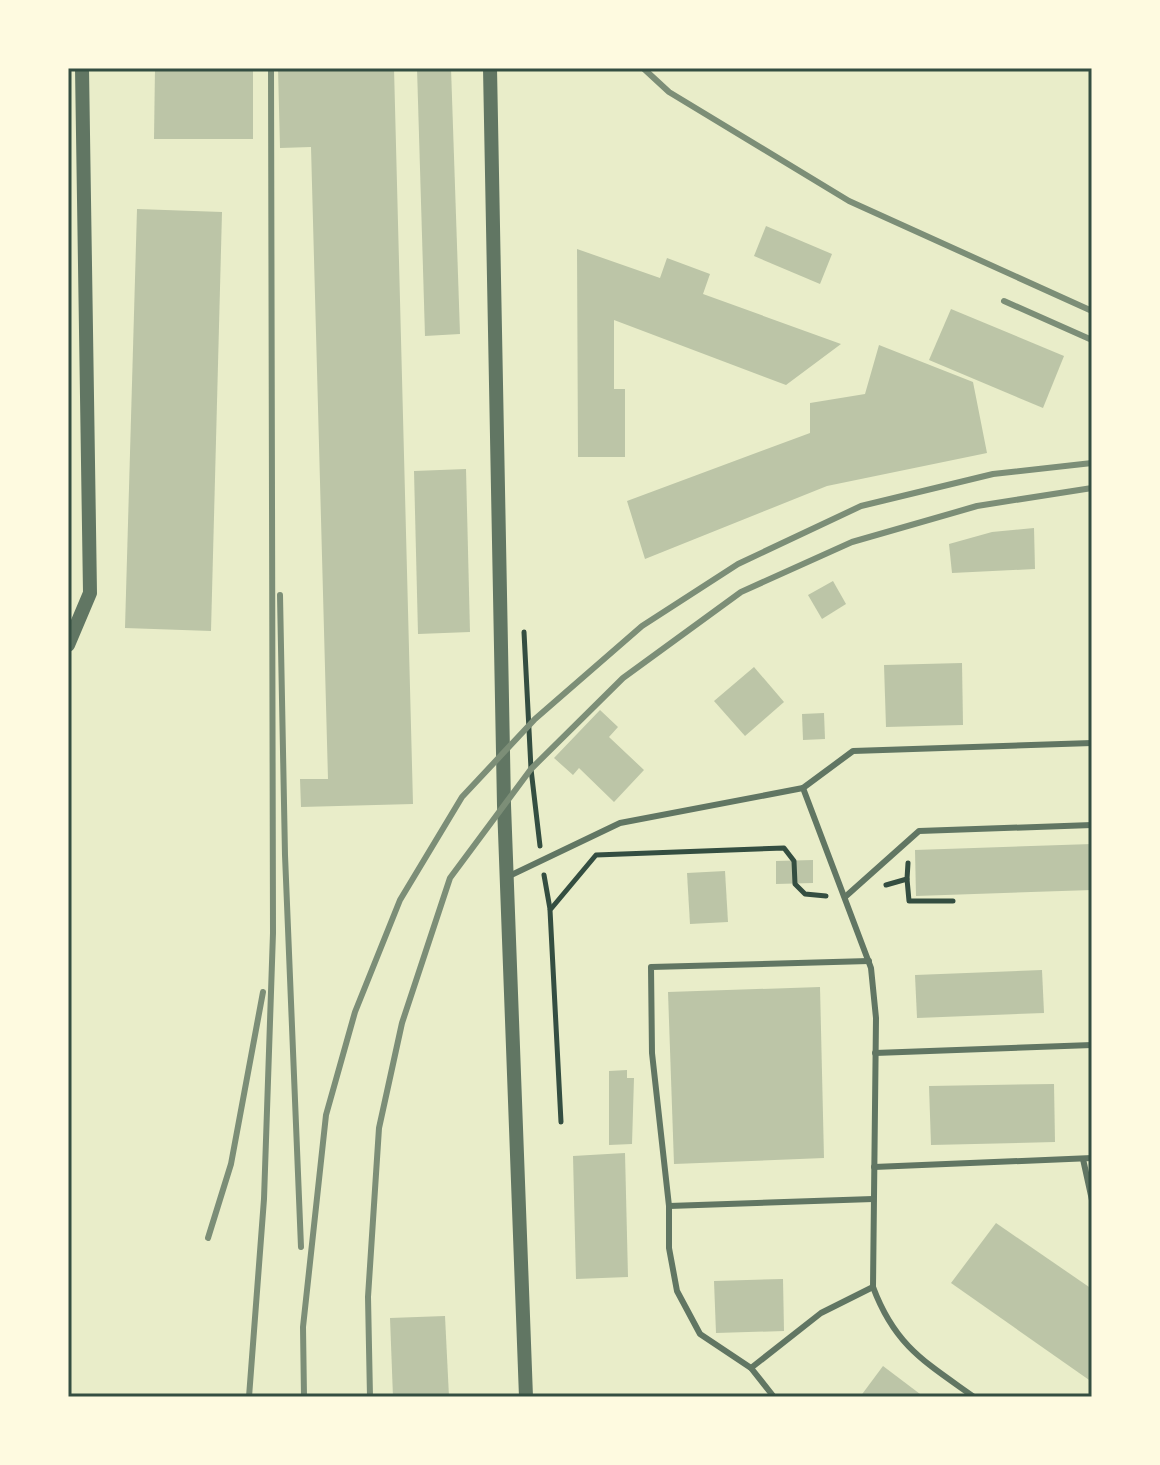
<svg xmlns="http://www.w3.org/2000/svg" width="1160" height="1465" viewBox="0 0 1160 1465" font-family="'Noto Sans',sans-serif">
	<rect width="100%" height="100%" fill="#e9edc9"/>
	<!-- building -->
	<g fill="#bcc5a7">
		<polygon points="155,68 253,68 253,139 154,139"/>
		<polygon points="278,68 394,68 413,804 301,807 300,779 328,779 311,147 280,148"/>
		<polygon points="417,68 451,68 460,334 425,336"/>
		<polygon points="137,209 222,212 211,631 125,628"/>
		<polygon points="766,226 832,254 820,284 754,256"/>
		<polygon points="577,249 660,278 667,258 710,274 703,294 841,344 786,385 614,320 614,389 625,389 625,457 578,457"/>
		<polygon points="951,309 1064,356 1043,408 929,360"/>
		<polygon points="879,345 973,382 987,453 827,486 645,559 627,501 810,433 810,403 865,394"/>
		<polygon points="466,469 470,632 418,634 414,471"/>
		<polygon points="1034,528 1035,569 952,573 949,544 992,532"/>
		<polygon points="833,581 846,604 822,619 808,595"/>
		<polygon points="962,663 963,725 886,727 884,665"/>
		<polygon points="754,667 784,702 745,736 714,701"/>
		<polygon points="600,710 618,727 609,737 644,770 614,802 579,768 573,775 554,758"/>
		<polygon points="824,713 825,739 803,740 802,714"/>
		<polygon points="1092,844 1092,890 916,896 915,850"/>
		<polygon points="813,860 813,883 776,884 776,861"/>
		<polygon points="725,871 728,922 690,924 687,873"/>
		<polygon points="1042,970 1044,1013 917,1018 915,975"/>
		<polygon points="820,987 824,1158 674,1164 668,992"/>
		<polygon points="627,1070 627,1078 634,1078 632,1144 609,1145 609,1071"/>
		<polygon points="1054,1084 1055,1142 931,1145 929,1086"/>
		<polygon points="625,1153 628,1277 576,1279 573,1156"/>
		<polygon points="996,1223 1092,1289 1092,1382 951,1283"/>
		<polygon points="783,1279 784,1331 716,1333 714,1281"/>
		<polygon points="445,1316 449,1397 393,1397 390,1318"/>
		<polygon points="883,1366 924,1397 860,1397"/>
	</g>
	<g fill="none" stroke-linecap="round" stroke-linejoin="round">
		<!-- path -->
		<g stroke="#344e41" stroke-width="5">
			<polyline points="524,632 531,769 540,846"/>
			<polyline points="544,875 550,909"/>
			<polyline points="907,879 909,901 953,901"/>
			<polyline points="886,885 907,879 908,863"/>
			<polyline points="561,1122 550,910 596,855 784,848 794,861 795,884 805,894 826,896"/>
		</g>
		<!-- service -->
		<g stroke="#617663" stroke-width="6">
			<polyline points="803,788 853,751 1092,743"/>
			<path d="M 507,877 L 620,823 L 803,788 L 871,968 L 876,1018 L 873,1287 C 895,1346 925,1362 974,1397"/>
			<polyline points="845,897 919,831 1092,825"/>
			<polyline points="875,1053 1092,1045"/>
			<polyline points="1083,1159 1092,1200"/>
			<polyline points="874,1167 1092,1158"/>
			<polyline points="669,1206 873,1199"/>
			<polyline points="751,1368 821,1313 873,1287"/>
			<polyline points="774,1397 751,1368 700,1334 677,1291 669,1248 669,1206 652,1053 651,967 869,961"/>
		</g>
		<!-- tertiary -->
		<g stroke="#617663" stroke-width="14">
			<polyline points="490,68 504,805 526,1397"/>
			<polyline points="68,645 90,593 82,68"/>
		</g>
		<!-- rail -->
		<g stroke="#7c8e77" stroke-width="6">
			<polyline points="643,68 669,92 849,201 1092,311"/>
			<polyline points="1004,301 1092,340"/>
			<polyline points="280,595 285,855 301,1247"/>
			<polyline points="208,1238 231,1164 263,992"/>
			<polyline points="249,1397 264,1199 273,933 271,68"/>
			<polyline points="304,1397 303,1327 326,1115 355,1012 400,900 462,797 535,719 642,626 738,564 861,506 993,474 1092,463"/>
			<polyline points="370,1397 368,1297 379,1128 402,1023 450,878 531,769 623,678 741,592 852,542 977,506 1092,488"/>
		</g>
	</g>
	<!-- border -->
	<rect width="1160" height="1465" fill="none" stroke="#fefae0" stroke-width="140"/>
	<rect x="70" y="70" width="1020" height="1325" fill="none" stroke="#344e41" stroke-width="3"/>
</svg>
